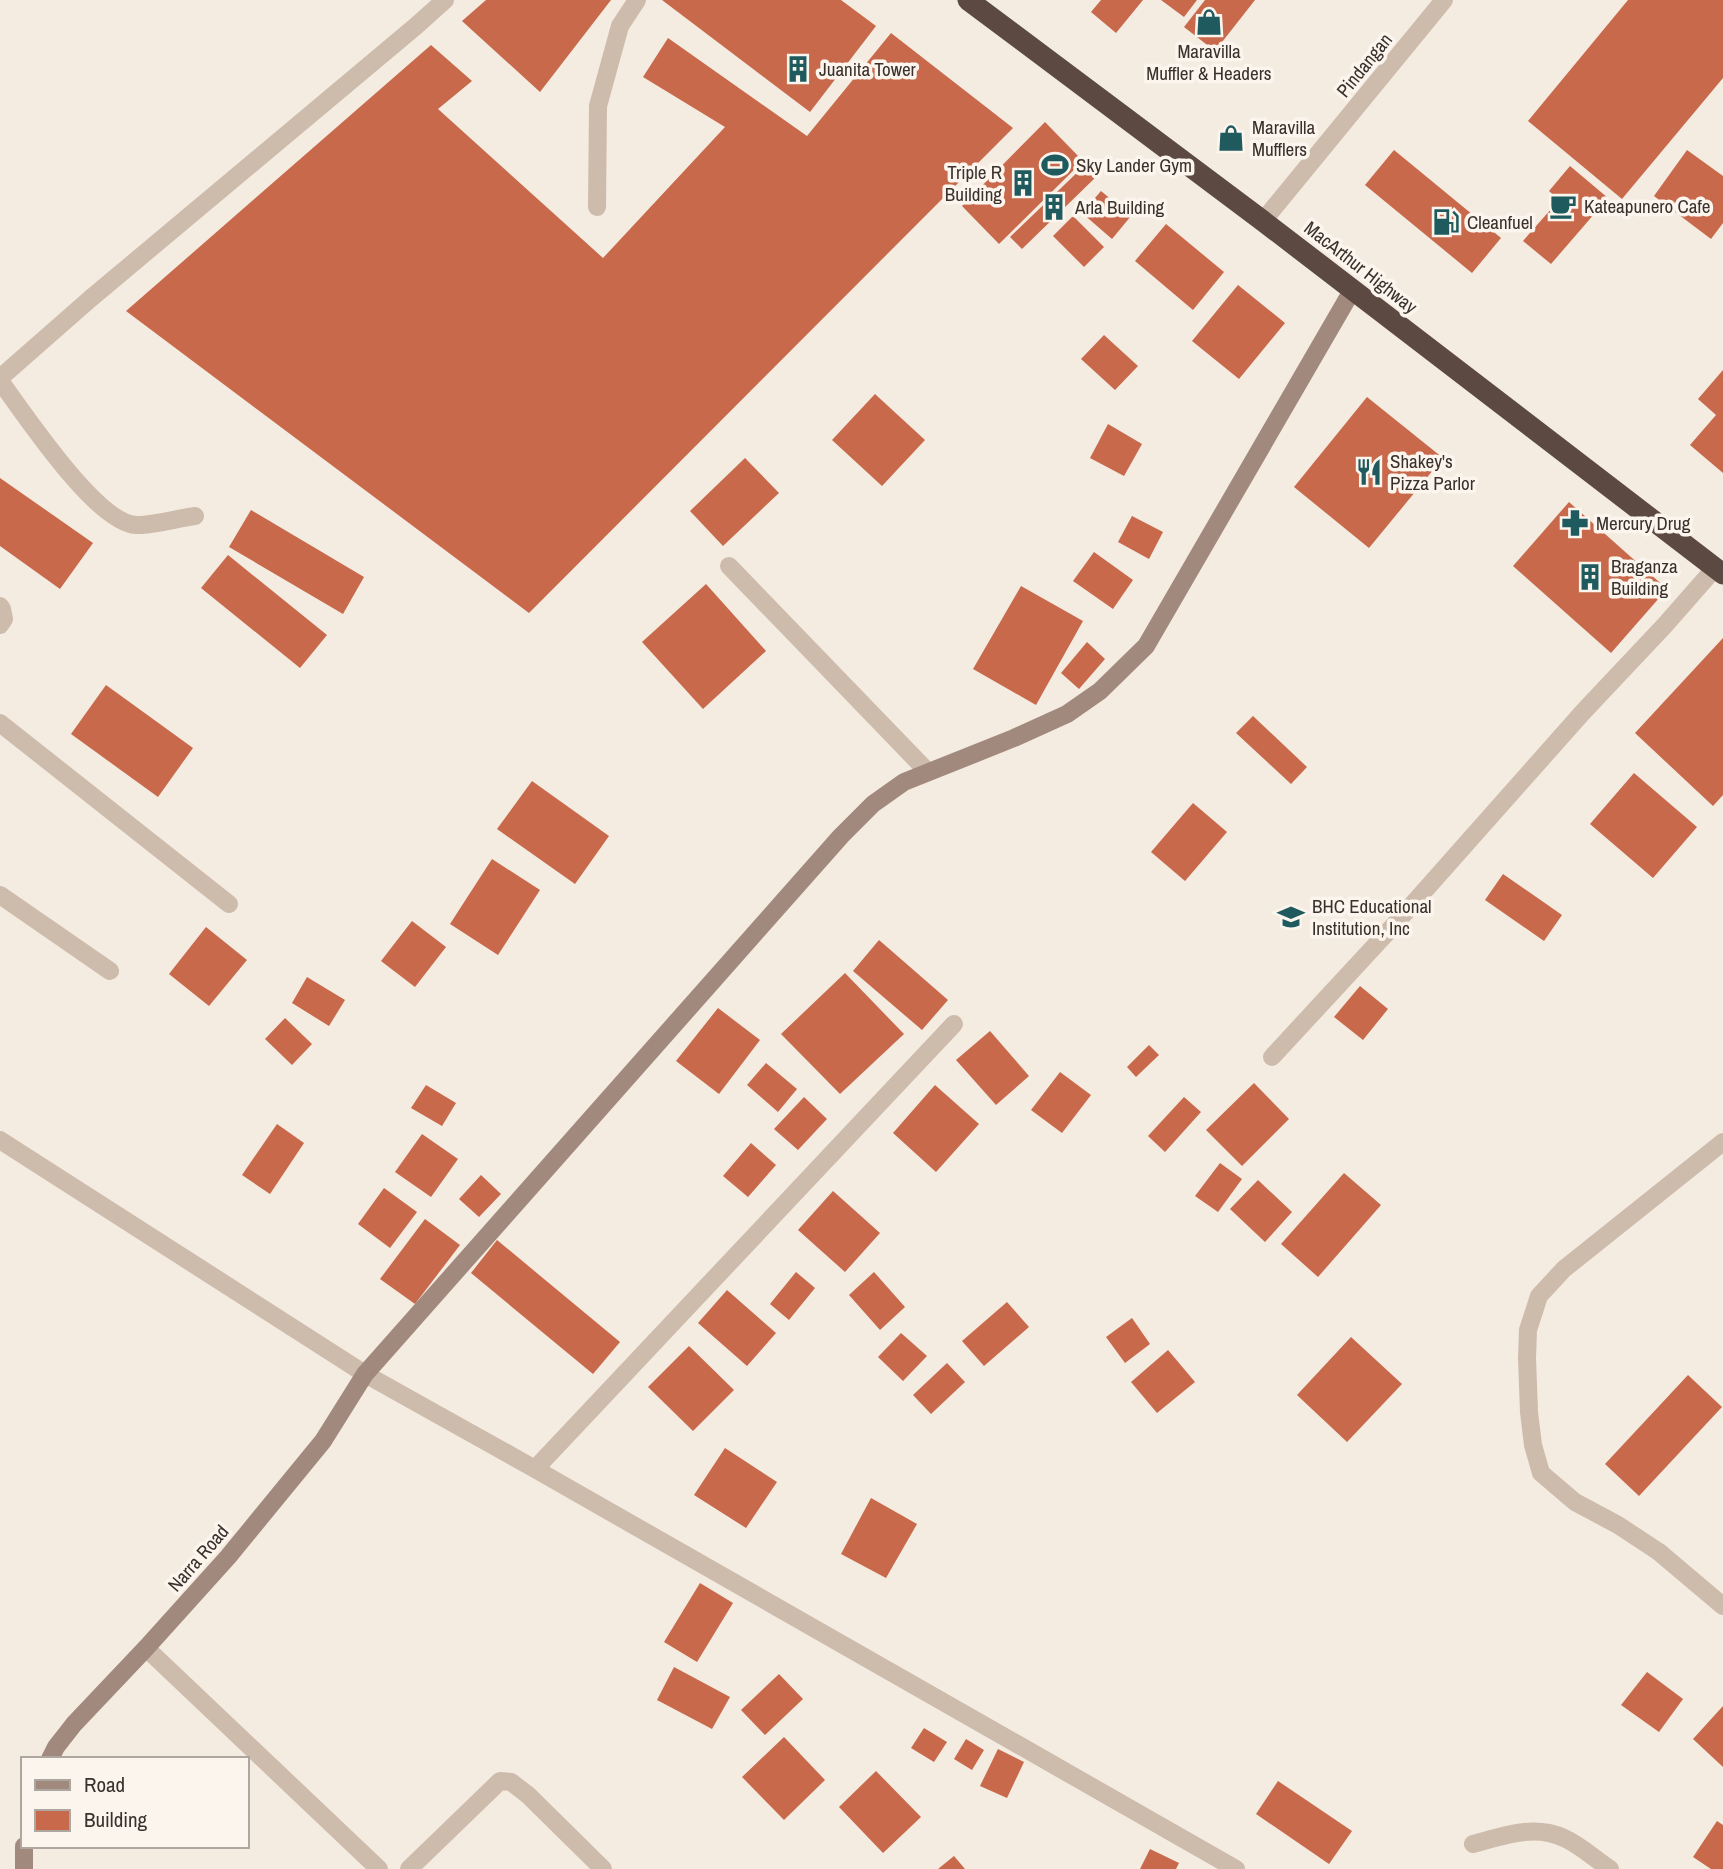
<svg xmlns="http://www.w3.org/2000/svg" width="1723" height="1869" viewBox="0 0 1723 1869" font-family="'Archivo Narrow',sans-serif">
	<rect width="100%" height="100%" fill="#f4ebe1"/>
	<!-- building -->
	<g fill="#c8694b">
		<polygon points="486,0 611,0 540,92 462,21"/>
		<polygon points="662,0 841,0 876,26 810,112"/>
		<polygon points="1101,0 1143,0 1116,33 1091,12"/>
		<polygon points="1161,0 1197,0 1184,17"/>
		<polygon points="1205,0 1255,0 1215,51 1184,27"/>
		<polygon points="1628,0 1723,0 1723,78 1622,199 1528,121"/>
		<polygon points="891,33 1013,128 529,613 126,311 431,45 472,81 438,109 603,258 725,127 643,77 668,38 807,136"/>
		<polygon points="1045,122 1083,161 999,244 962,206"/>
		<polygon points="1394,150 1501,238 1472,273 1365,185"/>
		<polygon points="1687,150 1723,176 1723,223 1711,239 1654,196"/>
		<polygon points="1086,164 1097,176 1022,249 1010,237"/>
		<polygon points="1570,166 1608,198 1551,264 1523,241 1559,200 1549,191"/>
		<polygon points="1101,191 1131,216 1112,239 1082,213"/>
		<polygon points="1073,216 1104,247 1084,267 1053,236"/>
		<polygon points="1166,224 1224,272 1193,310 1135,261"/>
		<polygon points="1238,285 1285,323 1239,379 1192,341"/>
		<polygon points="1104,335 1138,366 1115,390 1081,359"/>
		<polygon points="1723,370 1723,473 1690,445 1716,415 1698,399"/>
		<polygon points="875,394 925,440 882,486 832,440"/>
		<polygon points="1367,397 1443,458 1369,548 1294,487"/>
		<polygon points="1108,424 1142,444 1124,476 1090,458"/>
		<polygon points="745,458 779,493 723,546 690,511"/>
		<polygon points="0,478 93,543 60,589 0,546"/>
		<polygon points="1569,502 1667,589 1611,653 1513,566"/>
		<polygon points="251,510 364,577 343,614 229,547"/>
		<polygon points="1132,516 1163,532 1149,559 1118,542"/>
		<polygon points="1094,552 1133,580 1113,609 1073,581"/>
		<polygon points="228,555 327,635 300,668 201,588"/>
		<polygon points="706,584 766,651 703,709 642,642"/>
		<polygon points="1021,586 1083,621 1036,705 973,669"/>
		<polygon points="1723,638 1723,795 1713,806 1635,733"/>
		<polygon points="1087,642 1105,659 1079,689 1061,673"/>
		<polygon points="106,685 193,748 158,797 71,734"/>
		<polygon points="1253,716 1307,767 1291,784 1236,733"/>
		<polygon points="1634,773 1697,827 1653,878 1590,824"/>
		<polygon points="532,781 609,836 575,884 497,829"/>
		<polygon points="1193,803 1227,832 1185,881 1151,852"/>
		<polygon points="492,859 540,890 498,955 450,924"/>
		<polygon points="1503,874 1562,915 1544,941 1485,900"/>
		<polygon points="412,921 446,947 415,987 381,961"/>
		<polygon points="206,927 247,960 209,1006 169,974"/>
		<polygon points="879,940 948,1000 922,1030 853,971"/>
		<polygon points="845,973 904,1034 840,1094 781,1034"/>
		<polygon points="307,977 345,1000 329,1026 292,1003"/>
		<polygon points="1360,986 1388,1009 1363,1040 1334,1017"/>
		<polygon points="718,1008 760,1040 719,1094 676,1061"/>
		<polygon points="285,1018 312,1044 292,1065 265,1039"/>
		<polygon points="990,1031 1029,1076 996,1105 956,1060"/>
		<polygon points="1149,1045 1159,1055 1136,1077 1127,1067"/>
		<polygon points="766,1063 797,1089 778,1112 747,1085"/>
		<polygon points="1060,1072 1091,1095 1062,1133 1031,1110"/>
		<polygon points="1254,1083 1289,1119 1242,1166 1206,1130"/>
		<polygon points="426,1085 456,1103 442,1126 411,1108"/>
		<polygon points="935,1085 979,1124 936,1172 893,1133"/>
		<polygon points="804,1097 827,1119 798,1150 774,1129"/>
		<polygon points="1184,1097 1201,1112 1165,1152 1148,1136"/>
		<polygon points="277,1124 304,1143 270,1194 242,1175"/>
		<polygon points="422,1134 458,1159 431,1197 395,1172"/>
		<polygon points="751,1143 776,1165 748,1197 723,1176"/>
		<polygon points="1220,1163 1242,1179 1218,1212 1195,1196"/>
		<polygon points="1344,1173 1381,1205 1318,1277 1281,1244"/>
		<polygon points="481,1175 501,1194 479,1217 459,1199"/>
		<polygon points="1258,1180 1292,1212 1265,1242 1230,1209"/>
		<polygon points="384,1188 417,1212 390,1248 358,1224"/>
		<polygon points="833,1191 880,1233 845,1272 798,1230"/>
		<polygon points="425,1219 460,1245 415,1304 380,1279"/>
		<polygon points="497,1240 620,1342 593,1374 471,1273"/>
		<polygon points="796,1272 815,1288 789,1320 770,1304"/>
		<polygon points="874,1272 905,1307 880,1330 849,1295"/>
		<polygon points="727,1290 776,1333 747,1366 698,1323"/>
		<polygon points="1007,1302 1029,1327 984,1366 962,1341"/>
		<polygon points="1132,1318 1150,1344 1125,1363 1106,1337"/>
		<polygon points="901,1333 927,1356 903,1381 878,1357"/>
		<polygon points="1351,1337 1402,1384 1347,1442 1297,1395"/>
		<polygon points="689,1346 734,1390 693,1431 648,1387"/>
		<polygon points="1168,1350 1195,1382 1157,1413 1131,1382"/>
		<polygon points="947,1363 965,1382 931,1414 913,1395"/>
		<polygon points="1688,1375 1722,1407 1639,1496 1605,1464"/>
		<polygon points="725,1448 777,1482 746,1528 694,1495"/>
		<polygon points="871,1498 917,1524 886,1578 841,1554"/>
		<polygon points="700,1583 733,1603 697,1662 664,1642"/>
		<polygon points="674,1667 730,1697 712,1729 657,1700"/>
		<polygon points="1647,1672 1683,1699 1659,1732 1621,1705"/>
		<polygon points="779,1674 803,1699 765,1735 741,1710"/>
		<polygon points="1723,1706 1723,1767 1693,1739"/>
		<polygon points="924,1728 947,1742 934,1762 911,1748"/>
		<polygon points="784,1737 825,1780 784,1820 742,1777"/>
		<polygon points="966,1739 984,1750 972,1770 954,1759"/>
		<polygon points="998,1749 1024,1762 1007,1798 980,1786"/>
		<polygon points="876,1771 921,1817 883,1853 839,1807"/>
		<polygon points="1278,1781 1352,1831 1329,1864 1256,1814"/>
		<polygon points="1717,1821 1723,1825 1723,1869 1711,1869 1693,1857"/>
		<polygon points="1150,1849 1179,1863 1176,1869 1140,1869"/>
		<polygon points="954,1856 965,1869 938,1869"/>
	</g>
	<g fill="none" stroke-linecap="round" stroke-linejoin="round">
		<!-- lane -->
		<g stroke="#cdbbac" stroke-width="18">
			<polyline points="597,207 598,106 620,26 637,0"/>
			<path d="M 0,381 C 24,413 96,523 136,525 C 150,526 179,518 195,516"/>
			<polyline points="729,566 928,772"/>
		</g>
		<!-- street -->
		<g stroke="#cdbbac" stroke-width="18">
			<polyline points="1263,221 1444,0"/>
			<polyline points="0,378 90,299 416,26 445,0"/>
			<polyline points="0,606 2,609 4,619 0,625"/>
			<polyline points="0,723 229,904"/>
			<polyline points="0,895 110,971"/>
			<polyline points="1272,1057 1395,924 1583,712 1665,625 1715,568"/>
			<polyline points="0,1140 365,1374 535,1469 954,1024"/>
			<polyline points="1723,1142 1564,1269 1539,1296 1528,1330 1527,1358 1529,1412 1533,1445 1541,1473 1575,1502 1618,1525 1659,1552 1723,1606"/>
			<polyline points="535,1469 1236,1869"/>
			<polyline points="146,1648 379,1869"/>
			<path d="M 1473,1844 C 1503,1836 1534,1824 1564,1838 C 1580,1845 1595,1859 1610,1869"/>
			<polyline points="409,1869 500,1781 511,1782 528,1795 603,1869"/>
		</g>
		<!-- secondary -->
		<g stroke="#a18a7d" stroke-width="18">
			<polyline points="50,1759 56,1747 74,1724 146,1648 228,1557 323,1441 365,1374 841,836 873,804 904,782 1014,738 1067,714 1100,691 1146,646 1353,289"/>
			<polyline points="24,1869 24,1846"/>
		</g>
		<!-- highway -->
		<polyline stroke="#5c4a42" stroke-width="21" points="968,0 1263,221 1723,574"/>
	</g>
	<!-- icons -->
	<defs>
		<symbol id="shop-bare" viewBox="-9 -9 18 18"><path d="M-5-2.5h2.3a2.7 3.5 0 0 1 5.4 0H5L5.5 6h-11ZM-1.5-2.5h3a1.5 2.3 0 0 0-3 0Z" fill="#1f5a5e" stroke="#fbf5ee" stroke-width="2.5" paint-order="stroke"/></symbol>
		<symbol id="building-bare" viewBox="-9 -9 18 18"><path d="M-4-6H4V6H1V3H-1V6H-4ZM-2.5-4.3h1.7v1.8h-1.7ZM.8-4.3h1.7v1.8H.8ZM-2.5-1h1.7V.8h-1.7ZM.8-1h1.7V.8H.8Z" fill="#1f5a5e" stroke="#fbf5ee" stroke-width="2.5" paint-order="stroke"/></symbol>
		<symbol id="stadium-bare" viewBox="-9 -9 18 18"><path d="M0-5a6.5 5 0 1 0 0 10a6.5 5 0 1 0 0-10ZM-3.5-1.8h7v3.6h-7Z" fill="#1f5a5e" stroke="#fbf5ee" stroke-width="2.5" paint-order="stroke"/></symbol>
		<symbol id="cafe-bare" viewBox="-9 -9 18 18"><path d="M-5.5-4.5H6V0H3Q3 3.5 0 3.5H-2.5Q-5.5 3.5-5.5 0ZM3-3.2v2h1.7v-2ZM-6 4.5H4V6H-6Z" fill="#1f5a5e" stroke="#fbf5ee" stroke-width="2.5" paint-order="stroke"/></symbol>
		<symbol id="fuel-bare" viewBox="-9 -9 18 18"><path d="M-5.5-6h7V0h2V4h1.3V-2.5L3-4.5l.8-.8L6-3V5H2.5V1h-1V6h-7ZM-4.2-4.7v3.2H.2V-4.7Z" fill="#1f5a5e" stroke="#fbf5ee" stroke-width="2.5" paint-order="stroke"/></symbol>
		<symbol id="restaurant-bare" viewBox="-9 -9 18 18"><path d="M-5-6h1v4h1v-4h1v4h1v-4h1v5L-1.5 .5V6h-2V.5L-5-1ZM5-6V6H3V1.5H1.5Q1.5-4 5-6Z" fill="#1f5a5e" stroke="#fbf5ee" stroke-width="2.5" paint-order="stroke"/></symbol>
		<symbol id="pharmacy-bare" viewBox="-9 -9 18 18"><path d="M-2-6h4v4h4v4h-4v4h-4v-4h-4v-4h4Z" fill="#1f5a5e" stroke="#fbf5ee" stroke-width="2.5" paint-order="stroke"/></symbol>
		<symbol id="school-bare" viewBox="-9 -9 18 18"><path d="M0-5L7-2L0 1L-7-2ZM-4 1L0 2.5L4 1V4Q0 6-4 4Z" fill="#1f5a5e" stroke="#fbf5ee" stroke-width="2.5" paint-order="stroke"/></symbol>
	</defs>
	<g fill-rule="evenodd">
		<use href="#shop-bare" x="1190" y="3" width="38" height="38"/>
		<use href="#building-bare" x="779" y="50" width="38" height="38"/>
		<use href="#shop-bare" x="1212" y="119" width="38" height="38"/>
		<use href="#stadium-bare" x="1036" y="146" width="38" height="38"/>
		<use href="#building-bare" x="1004" y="164" width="38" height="38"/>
		<use href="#cafe-bare" x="1544" y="187" width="38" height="38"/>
		<use href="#building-bare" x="1035" y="188" width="38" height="38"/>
		<use href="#fuel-bare" x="1427" y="203" width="38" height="38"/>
		<use href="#restaurant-bare" x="1350" y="453" width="38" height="38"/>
		<use href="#pharmacy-bare" x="1556" y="504" width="38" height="38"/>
		<use href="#building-bare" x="1571" y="558" width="38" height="38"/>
		<use href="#school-bare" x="1272" y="898" width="38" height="38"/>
	</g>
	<g text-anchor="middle" stroke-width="7" stroke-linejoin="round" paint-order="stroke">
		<!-- poi labels -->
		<g font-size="19" fill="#3b302b" stroke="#fbf5ee" text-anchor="start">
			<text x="1209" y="58" text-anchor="middle">Maravilla<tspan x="1209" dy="22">Muffler &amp; Headers</tspan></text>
			<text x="819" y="76">Juanita Tower</text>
			<text x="1252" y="134">Maravilla<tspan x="1252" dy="22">Mufflers</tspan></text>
			<text x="1076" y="172">Sky Lander Gym</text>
			<text x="1002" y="179" text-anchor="end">Triple R<tspan x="1002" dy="22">Building</tspan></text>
			<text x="1584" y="213">Kateapunero Cafe</text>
			<text x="1075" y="214">Arla Building</text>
			<text x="1467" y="229">Cleanfuel</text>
			<text x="1390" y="468">Shakey's<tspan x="1390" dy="22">Pizza Parlor</tspan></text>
			<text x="1596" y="530">Mercury Drug</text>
			<text x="1611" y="573">Braganza<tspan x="1611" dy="22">Building</tspan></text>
			<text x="1312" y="913">BHC Educational<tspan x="1312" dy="22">Institution, Inc</tspan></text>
		</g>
		<!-- street labels -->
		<g font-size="19" fill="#3b302b" stroke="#fbf5ee">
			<text transform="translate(1364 65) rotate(-51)" y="7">Pindangan</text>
			<text transform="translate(1361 267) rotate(38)" y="7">MacArthur Highway</text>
			<text transform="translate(198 1558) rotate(-49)" y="7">Narra Road</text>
		</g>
	</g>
	<!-- legend -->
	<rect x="21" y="1757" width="228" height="91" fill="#fbf5ee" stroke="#aea6a0" stroke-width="2"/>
	<rect x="35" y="1780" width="35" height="10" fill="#a18a7d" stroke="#aea6a0" stroke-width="2"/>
	<text x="84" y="1792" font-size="21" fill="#3b302b">Road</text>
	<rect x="35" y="1810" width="35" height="21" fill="#c8694b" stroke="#aea6a0" stroke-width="2"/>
	<text x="84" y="1827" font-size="21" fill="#3b302b">Building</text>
</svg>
